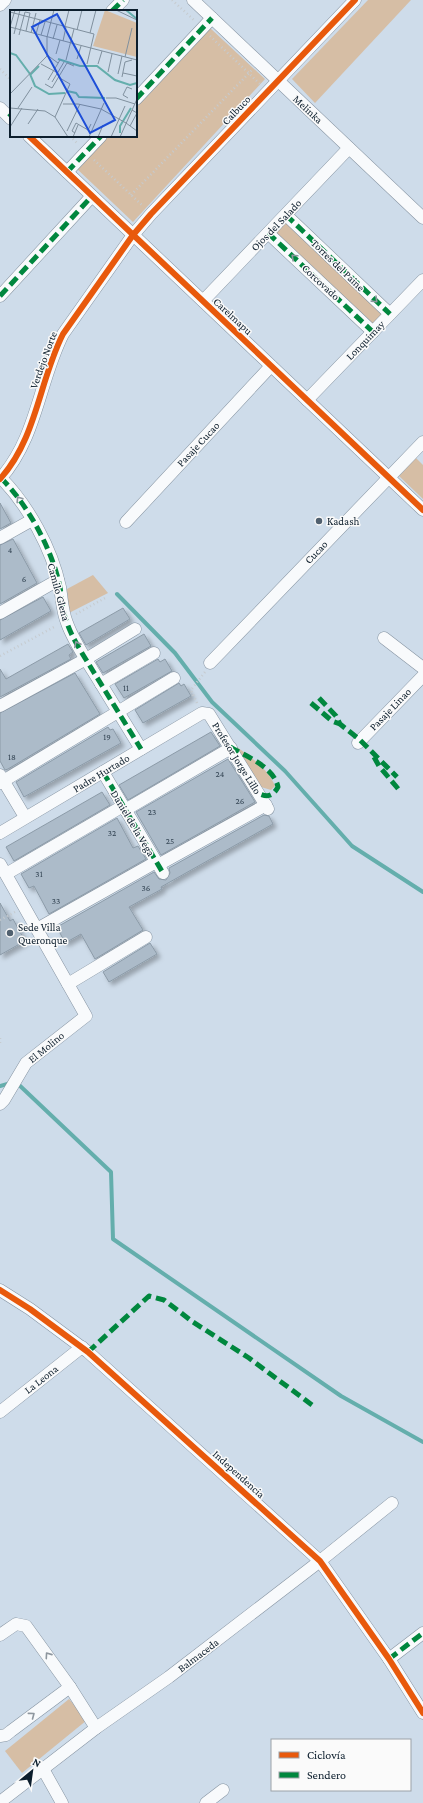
<svg xmlns="http://www.w3.org/2000/svg" width="423" height="1803" viewBox="0 0 423 1803" font-family="'Crimson Pro',serif">
	<defs>
		<filter id="shadow"><feDropShadow dx="3.5" dy="3.5" stdDeviation="2" flood-color="#0004"/></filter>
	</defs>
	<rect width="100%" height="100%" fill="#cedcea"/>
	<!-- green -->
	<g fill="#d6bea5">
		<polygon points="368,0 411,0 315,103 292,79"/>
		<polygon points="209,27 265,79 133,222 76,168 106,136 136,136 136,104"/>
		<polygon points="287,221 383,313 371,325 275,233"/>
		<polygon points="416,458 423,465 423,499 399,476"/>
		<polygon points="93,575 108,593 69,613 67,589"/>
		<path d="M 232,744 C 247,754 268,768 275,786 L 271,790 L 261,787 Z"/>
		<polygon points="69,1699 87,1720 22,1773 5,1751"/>
	</g>
	<g fill="none" stroke-linecap="round" stroke-linejoin="round">
		<!-- stream -->
		<g stroke="#64aeac" stroke-width="4">
			<polyline points="117,594 175,653 212,702 285,771 352,846 423,892"/>
			<polyline points="17,1083 111,1172 113,1239 341,1396 423,1442"/>
			<polyline points="0,1086 11,1083"/>
		</g>
	</g>
	<!-- building -->
	<g fill="#acbbc9" stroke="#8c9ba8" filter="url(#shadow)">
		<polygon points="0,503 11,523 0,529"/>
		<polygon points="13,539 37,583 0,604 0,545"/>
		<polygon points="43,597 51,611 0,640 0,620"/>
		<polygon points="123,608 130,619 86,645 79,633"/>
		<polygon points="144,634 151,646 103,673 96,662"/>
		<polygon points="68,644 73,652 69,655 71,659 0,697 0,669 6,679"/>
		<polygon points="158,659 160,662 165,659 172,671 124,698 115,684"/>
		<polygon points="75,673 100,714 8,769 5,770 0,761 0,713"/>
		<polygon points="179,683 181,686 184,684 191,696 143,723 135,710"/>
		<polygon points="108,727 110,730 113,729 121,743 24,797 16,782"/>
		<polygon points="211,732 220,746 128,800 119,785"/>
		<polygon points="228,759 255,802 161,855 136,812"/>
		<polygon points="102,792 110,805 14,861 6,847"/>
		<polygon points="264,815 269,816 273,824 161,887 162,889 129,907 143,930 95,959 81,934 65,943 57,927 154,872 159,879 166,880 170,873 169,868"/>
		<polygon points="117,818 133,848 138,846 146,859 49,914 34,886 29,888 21,874"/>
		<polygon points="0,903 10,921 13,919 25,941 0,955"/>
		<polygon points="150,943 157,954 109,982 103,972"/>
	</g>
	<g fill="none" stroke-linecap="round" stroke-linejoin="round">
		<defs>
			<g id="minor">
				<polyline points="193,0 423,218"/>
				<polyline points="0,5 5,0"/>
				<polyline points="112,11 123,0"/>
				<polyline points="136,99 212,18"/>
				<polyline points="0,108 11,119"/>
				<polyline points="29,136 423,510"/>
				<polyline points="67,172 101,136"/>
				<polyline points="286,215 390,314"/>
				<polyline points="268,233 373,332"/>
				<polyline points="0,296 92,196"/>
				<polyline points="203,301 349,148"/>
				<polyline points="307,400 423,280"/>
				<path d="M 1,478 C 28,505 52,549 60,587 C 62,599 62,611 67,623 C 73,640 84,656 93,671 C 109,697 125,723 141,749"/>
				<path d="M 0,479 C 37,438 39,381 63,334 L 133,235 L 151,214 L 355,0"/>
				<polyline points="126,522 271,366"/>
				<polyline points="0,538 32,520"/>
				<polyline points="0,613 58,580"/>
				<polyline points="384,638 423,668"/>
				<polyline points="210,663 423,442"/>
				<polyline points="101,684 154,653"/>
				<polyline points="0,706 86,659 135,629"/>
				<polyline points="358,743 423,676"/>
				<polyline points="103,772 163,873"/>
				<polyline points="0,775 25,817"/>
				<polyline points="0,783 174,678"/>
				<polyline points="125,810 231,748"/>
				<polyline points="0,833 202,713 209,714 268,809"/>
				<polyline points="0,864 86,1016 26,1063 4,1100 0,1104"/>
				<polyline points="158,865 266,805"/>
				<polyline points="6,874 123,806"/>
				<polyline points="37,929 156,862"/>
				<polyline points="68,984 146,937"/>
				<polyline points="0,1290 30,1309 88,1352 320,1561 389,1659 423,1713"/>
				<polyline points="0,1412 82,1347"/>
				<polyline points="0,1635 16,1624 26,1626 70,1687 96,1728"/>
				<polyline points="389,1659 423,1633"/>
				<polyline points="0,1736 6,1735 11,1731 70,1687"/>
				<polyline points="43,1769 62,1803"/>
				<polyline points="0,1802 96,1728 169,1677 320,1561 392,1503"/>
				<polyline points="206,1803 223,1790"/>
			</g>
		</defs>
		<!-- minor casing -->
		<use href="#minor" stroke="#8694a2" stroke-width="13"/>
		<!-- path -->
		<g stroke="#c6cbcf" stroke-width="2.5" stroke-dasharray="1 3" stroke-linecap="butt">
			<polyline points="172,0 194,20"/>
			<polyline points="210,36 260,84"/>
			<polyline points="0,69 11,80"/>
			<polyline points="70,136 78,144"/>
			<polyline points="94,160 143,206"/>
			<polyline points="131,195 252,70"/>
			<polyline points="76,614 105,598"/>
			<polyline points="0,656 56,626"/>
			<polyline points="197,703 191,690 205,672"/>
			<polyline points="0,920 15,912"/>
			<polyline points="0,1038 0,1046"/>
		</g>
		<!-- minor -->
		<use href="#minor" stroke="#f8fafc" stroke-width="12"/>
		<!-- quiet -->
		<g stroke="#00873e" stroke-width="5" stroke-dasharray="10 5" stroke-linecap="butt">
			<polyline points="112,11 123,0"/>
			<polyline points="136,99 212,18"/>
			<polyline points="9,117 11,115"/>
			<polyline points="67,172 101,136"/>
			<polyline points="286,215 390,314"/>
			<polyline points="268,233 373,332"/>
			<polyline points="0,296 92,196"/>
			<path d="M 1,478 C 28,505 52,549 60,587 C 62,599 62,611 67,623 C 73,640 84,656 93,671 C 109,697 125,723 141,749"/>
			<polyline points="319,698 336,716 340,724 360,740 397,777"/>
			<polyline points="311,703 332,721 340,724"/>
			<path d="M 230,747 C 246,756 274,767 278,787 C 273,796 268,798 258,793"/>
			<polyline points="374,757 379,766 400,791"/>
			<polyline points="103,772 163,873"/>
			<polyline points="88,1352 149,1296 164,1300 193,1322 249,1358 312,1405"/>
			<polyline points="389,1659 423,1633"/>
		</g>
		<defs>
			<g id="cycleway">
				<polyline points="29,136 423,510"/>
				<path d="M 0,479 C 37,438 39,381 63,334 L 133,235 L 151,214 L 355,0"/>
				<polyline points="0,1290 30,1309 88,1352 320,1561 389,1659 423,1713"/>
			</g>
		</defs>
		<!-- cycleway casing -->
		<use href="#cycleway" stroke="#fafafa" stroke-width="8"/>
		<!-- cycleway -->
		<use href="#cycleway" stroke="#e8590c" stroke-width="6"/>
	</g>
	<!-- one-way arrows -->
	<defs><path id="oneway-chevron" d="M-2-3.5L2.5 0L-2 3.5" fill="none" stroke-width="1.6" stroke-linecap="round" stroke-linejoin="round"/></defs>
	<g stroke="#8e979f">
		<use href="#oneway-chevron" transform="translate(294 257) rotate(-137)"/>
		<use href="#oneway-chevron" transform="translate(375 300) rotate(44)"/>
		<use href="#oneway-chevron" transform="translate(19 499) rotate(-123)"/>
		<use href="#oneway-chevron" transform="translate(77 644) rotate(-117)"/>
		<use href="#oneway-chevron" transform="translate(48 1655) rotate(-125)"/>
		<use href="#oneway-chevron" transform="translate(32 1715) rotate(-37)"/>
	</g>
	<!-- markers -->
	<g fill="#50606f" stroke="#fafafa" stroke-width="1.5">
		<circle cx="319" cy="521" r="4"/>
		<circle cx="10" cy="933" r="4"/>
	</g>
	<g text-anchor="middle" stroke-width="3" stroke-linejoin="round" paint-order="stroke">
		<!-- number labels -->
		<g font-size="9" fill="#344554">
			<text x="10" y="553">4</text>
			<text x="24" y="582">6</text>
			<text x="126" y="691">11</text>
			<text x="107" y="740">19</text>
			<text x="12" y="760">18</text>
			<text x="220" y="777">24</text>
			<text x="240" y="804">26</text>
			<text x="152" y="815">23</text>
			<text x="112" y="836">32</text>
			<text x="170" y="844">25</text>
			<text x="39" y="877">31</text>
			<text x="146" y="891">36</text>
			<text x="56" y="904">33</text>
		</g>
		<!-- street labels -->
		<g font-size="11" fill="#0c1e2d" stroke="#fafafa">
			<text transform="translate(308 109) rotate(43)" y="4">Melinka</text>
			<text transform="translate(236 110) rotate(-46)" y="4">Calbuco</text>
			<text transform="translate(276 225) rotate(-46)" y="4">Ojos del Salado</text>
			<text transform="translate(338 265) rotate(44)" y="4">Torres del Paine</text>
			<text transform="translate(321 282) rotate(43)" y="4">Corcovado</text>
			<text transform="translate(233 316) rotate(43)" y="4">Carelmapu</text>
			<text transform="translate(365 340) rotate(-46)" y="4">Lonquimay</text>
			<text transform="translate(43 360) rotate(-70)" y="4">Verdejo Norte</text>
			<text transform="translate(198 444) rotate(-47)" y="4">Pasaje Cucao</text>
			<text transform="translate(316 552) rotate(-46)" y="4">Cucao</text>
			<text transform="translate(59 592) rotate(75)" y="4">Camilo Glena</text>
			<text transform="translate(390 709) rotate(-46)" y="4">Pasaje Linao</text>
			<text transform="translate(237 758) rotate(58)" y="4">Profesor Jorge Lillo</text>
			<text transform="translate(101 773) rotate(-31)" y="4">Padre Hurtado</text>
			<text transform="translate(133 823) rotate(59)" y="4">Daniel de la Vega</text>
			<text transform="translate(46 1047) rotate(-39)" y="4">El Molino</text>
			<text transform="translate(41 1379) rotate(-38)" y="4">La Leona</text>
			<text transform="translate(239 1474) rotate(42)" y="4">Independencia</text>
			<text transform="translate(198 1655) rotate(-37)" y="4">Balmaceda</text>
		</g>
		<!-- poi labels -->
		<g font-size="11" fill="#0c1e2d" stroke="#fafafa" text-anchor="start">
			<text x="327" y="525">Kadash</text>
			<text x="18" y="931">Sede Villa<tspan x="18" dy="13">Queronque</tspan></text>
		</g>
	</g>
	<!-- overview -->
	<g transform="translate(10 10)">
		<rect width="127" height="127" fill="#cedcea"/>
		<path d="M 95,0 L 127,13 L 127,47 L 83,36 Z" fill="#d6bea5"/>
		<path fill="none" stroke="#64aeac" stroke-width="2" d="M 116,0 L 127,9M 0,43 L 6,45 L 20,64 L 25,76 L 39,84 L 55,83M 48,49 L 70,56 L 87,56 L 105,70 L 120,75 L 127,73M 20,65 L 29,56M 57,81 L 66,83 L 69,87 L 95,88M 110,123 L 110,116 L 121,98"/>
		<path fill="none" stroke="#80909e" stroke-width="1" d="M 106,0 L 127,10M 0,2 L 84,24 L 77,54M 55,16 L 59,0M 0,17 L 127,50M 0,17 L 5,0M 67,20 L 72,0M 21,23 L 26,3M 80,23 L 86,0M 4,24 L 10,0M 26,24 L 30,10M 9,25 L 15,2 L 20,3 L 16,21M 31,25 L 35,12M 43,29 L 47,15M 53,31 L 56,17M 46,44 L 50,30M 37,45 L 48,53M 115,47 L 122,18M 67,49 L 71,36M 56,50 L 64,19M 31,54 L 48,63M 88,54 L 92,41M 98,62 L 102,44M 113,63 L 127,66M 108,64 L 112,46M 112,67 L 115,52 L 122,50M 38,70 L 50,50M 42,72 L 54,52M 35,74 L 42,78 L 57,53 L 64,56M 0,84 L 37,46 L 37,27 L 44,0M 96,88 L 106,88 L 125,94M 118,88 L 113,85 L 117,77 L 122,79M 53,94 L 68,94 L 91,99 L 116,113M 0,98 L 35,101 L 45,107 L 58,127M 8,98 L 22,77M 45,107 L 60,74 L 48,67M 116,113 L 127,121M 18,114 L 28,99M 120,116 L 127,103 L 122,100M 0,117 L 12,98M 57,121 L 70,94M 65,123 L 62,121 L 66,113 L 78,120 L 81,114M 63,127 L 68,115M 79,127 L 94,93M 88,127 L 93,115M 101,127 L 115,96M 110,127 L 127,89"/>
		<path fill="#1d4ed8" fill-opacity="0.15" stroke="#1d4ed8" stroke-width="2" d="M 47,4 L 105,110 L 80,123 L 22,17 Z"/>
		<rect width="127" height="127" fill="none" stroke="#0c1e2d" stroke-width="2"/>
	</g>
	<!-- legend -->
	<rect x="271" y="1739" width="140" height="52" fill="#fafafa" stroke="#9ba2a8"/>
	<rect x="279" y="1752" width="20" height="6" fill="#e8590c" stroke="#9ba2a8"/>
	<text x="307" y="1759" font-size="12" fill="#0c1e2d">Ciclovía</text>
	<rect x="279" y="1772" width="20" height="6" fill="#00873e" stroke="#9ba2a8"/>
	<text x="307" y="1779" font-size="12" fill="#0c1e2d">Sendero</text>
	<!-- north arrow -->
	<g transform="translate(32 1771) rotate(29)" stroke="#fafafa" stroke-width="3" paint-order="stroke">
	<path d="M0-3L7 15L0 10L-7 15Z" fill="#0c1e2d"/>
	<text y="-6" font-size="11" font-weight="bold" text-anchor="middle" fill="#0c1e2d">N</text>
	</g>
</svg>
